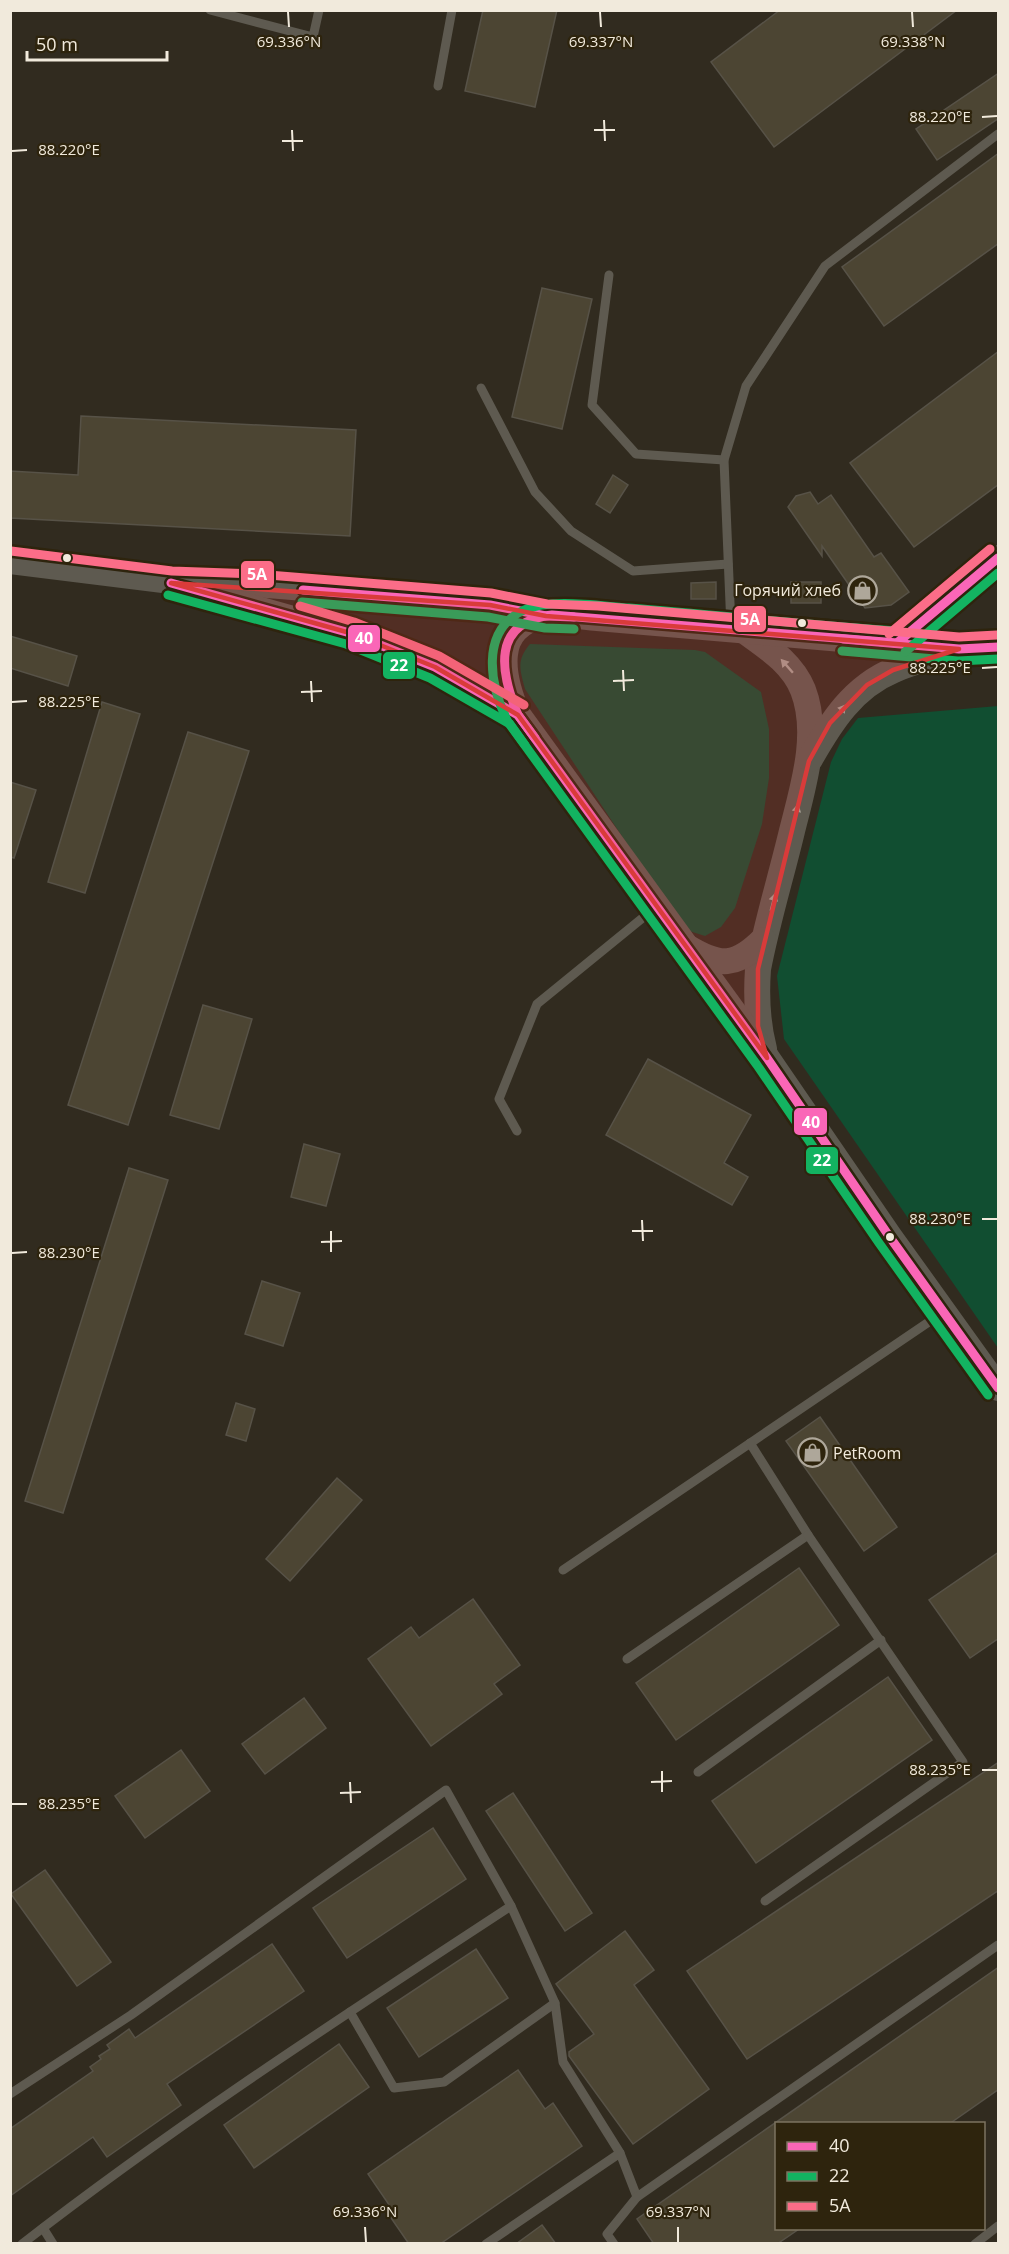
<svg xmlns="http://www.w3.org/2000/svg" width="1009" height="2254" viewBox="0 0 1009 2254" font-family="'Open Sans',sans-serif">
	<rect width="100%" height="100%" fill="#312b1f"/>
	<!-- green -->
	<g fill="#114e31">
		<path d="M 530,644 L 695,650 L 705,652 L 761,692 L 769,729 L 769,778 L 762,824 L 735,908 L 721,927 L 705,936 L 683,929 L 525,689 C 520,670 516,660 530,644 Z"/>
		<polygon points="998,706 998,1348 784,1039 777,976 831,762 842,739 858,718"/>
	</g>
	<!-- building -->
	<g fill="#4c4533" stroke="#575247" stroke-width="1.5">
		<polygon points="483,10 557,10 535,107 465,91"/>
		<polygon points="780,10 957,10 774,147 711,62"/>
		<polygon points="999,73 999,118 937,160 916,129"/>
		<polygon points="999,153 999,243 884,326 842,267"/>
		<polygon points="542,288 592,299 562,429 512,417"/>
		<polygon points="999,351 999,484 914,547 850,463"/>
		<polygon points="81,416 356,430 350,536 10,518 10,471 78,475"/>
		<polygon points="613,475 628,485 610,513 596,504"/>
		<polygon points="810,492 818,504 831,495 874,557 881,553 909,592 891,605 865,608 822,546 822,556 788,507 796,496"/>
		<polygon points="716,582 716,599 691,599 691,583"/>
		<rect x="791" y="582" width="30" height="21"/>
		<polygon points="10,636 77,656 68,686 10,668"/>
		<polygon points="102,702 140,714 85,893 48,882"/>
		<polygon points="188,732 249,751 128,1125 68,1105"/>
		<polygon points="10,782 36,790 14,858 10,857"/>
		<polygon points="203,1005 252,1019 219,1129 170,1115"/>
		<polygon points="648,1059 751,1115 724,1163 748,1177 732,1205 606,1135"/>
		<polygon points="304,1144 340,1154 326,1206 291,1197"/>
		<polygon points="129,1168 168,1180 63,1513 25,1501"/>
		<polygon points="262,1281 300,1293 283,1346 245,1334"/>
		<polygon points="236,1403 255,1409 246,1441 226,1435"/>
		<polygon points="820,1417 897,1527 864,1551 786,1441"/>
		<polygon points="337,1478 362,1500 290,1581 266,1559"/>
		<polygon points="999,1552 999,1638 970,1658 929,1600"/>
		<polygon points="799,1568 839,1625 676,1740 636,1683"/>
		<polygon points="473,1599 520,1665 494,1684 502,1694 431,1746 368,1659 411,1627 419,1638"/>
		<polygon points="888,1677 932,1740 756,1863 712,1801"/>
		<polygon points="304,1698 326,1728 265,1774 242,1744"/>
		<polygon points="181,1750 210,1791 145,1838 115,1796"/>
		<polygon points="999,1762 999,1890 747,2059 687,1971"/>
		<polygon points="513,1793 592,1913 565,1931 486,1811"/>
		<polygon points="433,1828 466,1879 347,1958 313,1908"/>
		<polygon points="45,1870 111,1962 77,1986 11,1894"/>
		<polygon points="625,1931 654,1970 634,1985 709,2089 633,2144 569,2056 569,2052 594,2034 556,1984"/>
		<polygon points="272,1944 304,1991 167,2084 181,2105 107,2157 93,2137 10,2196 10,2129 93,2071 90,2067 101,2059 99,2056 110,2049 107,2045 129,2029 135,2038"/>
		<polygon points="476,1949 508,1998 419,2057 387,2008"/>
		<polygon points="999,1967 999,2089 949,2124 777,2124 777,2229 799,2229 777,2244 654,2244 637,2219"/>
		<polygon points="339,2044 369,2087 254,2168 224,2125"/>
		<polygon points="518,2070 545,2109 553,2103 582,2146 440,2244 409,2244 389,2215 394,2212 368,2174"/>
		<polygon points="542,2225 556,2244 516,2244"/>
	</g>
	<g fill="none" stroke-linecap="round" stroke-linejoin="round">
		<!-- service -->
		<g stroke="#5e5a50" stroke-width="9">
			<polyline points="210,10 313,37 319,10"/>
			<polyline points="438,86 452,10"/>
			<polyline points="609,275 592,405 636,454 724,460"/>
			<polyline points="481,388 535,492 571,531 633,571 728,564"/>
			<polyline points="731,627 724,460 746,386 825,266 998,134"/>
			<polyline points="517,1131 499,1099 537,1004 656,907"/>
			<polyline points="563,1570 942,1313"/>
			<polyline points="627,1659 808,1535 750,1443"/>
			<polyline points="698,1772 881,1640"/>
			<polyline points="765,1901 963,1762 808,1535"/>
			<polyline points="350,2012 394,2088 444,2082 555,2003"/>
			<polyline points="10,2094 131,2015 446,1790 511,1906 555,2003 563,2062 620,2153 637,2197 607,2234 614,2244"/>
			<polyline points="637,2197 998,1945"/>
			<polyline points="43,2228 53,2244"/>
			<path d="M 22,2244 C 179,2122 345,2015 511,1906"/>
			<polyline points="486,2244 620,2153"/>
			<polyline points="975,2244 998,2226"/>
		</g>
		<!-- tertiary -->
		<g stroke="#5e5a50" stroke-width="22">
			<polyline points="10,563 171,583 255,586 490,605 546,616"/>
			<polyline points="205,592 350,633 435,667 518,715"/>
		</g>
		<!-- secondary -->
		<g stroke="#5e5a50" stroke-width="26">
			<path d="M 746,632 C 768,648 792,663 803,690 C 820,734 803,787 792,831 C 781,877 767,922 758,969 C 756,997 757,1022 764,1049"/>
			<polyline points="897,643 998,558"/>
			<path d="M 998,647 L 959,649 L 597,618 C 581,617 561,613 545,616 C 490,625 502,678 518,715 L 767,1058 L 889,1236 L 998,1388"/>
			<path d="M 810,759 C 831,722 853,687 894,670 C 911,662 930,658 948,652"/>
			<path d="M 687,947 C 720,967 736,967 763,940"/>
		</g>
		<defs>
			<g id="bus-1">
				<polyline points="171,583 350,633 435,667 518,715 535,738"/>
				<polyline points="303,590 490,605 546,616 574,617"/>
				<polyline points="843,639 959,649 998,647"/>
				<path d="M 897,643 L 552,615 C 491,622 500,672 518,715 L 767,1058 L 889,1236 L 998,1388"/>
				<polyline points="897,643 998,558"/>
			</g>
			<g id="bus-2">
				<polyline points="168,595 346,644 430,678 510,724 525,745"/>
				<polyline points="302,602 488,617 545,628 574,629"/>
				<path d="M 898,631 C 808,625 718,615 629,608 C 599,606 551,598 524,610 C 479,631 490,686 508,722 L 757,1065 L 879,1243 L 988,1395"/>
				<polyline points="842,651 958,661 998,659"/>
				<polyline points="905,652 998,573"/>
			</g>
			<g id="bus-3">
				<polyline points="11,551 172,571 256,574 491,593 547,604 598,606 959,637 997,635"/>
				<polyline points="300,606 354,622 439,656 524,705"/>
				<polyline points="889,634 990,549"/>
			</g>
		</defs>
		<!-- bus-1 casing -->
		<use href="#bus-1" stroke="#2e240d" stroke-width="14"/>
		<!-- bus-2 casing -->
		<use href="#bus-2" stroke="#2e240d" stroke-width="14"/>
		<!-- bus-3 casing -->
		<use href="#bus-3" stroke="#2e240d" stroke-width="14"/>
		<!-- bus-1 -->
		<use href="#bus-1" stroke="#fa66b7" stroke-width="9"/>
		<!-- bus-2 -->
		<use href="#bus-2" stroke="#13b361" stroke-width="9"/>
		<!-- bus-3 -->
		<use href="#bus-3" stroke="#fb6d88" stroke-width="9"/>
	</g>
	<!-- one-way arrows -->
	<defs><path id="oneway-solid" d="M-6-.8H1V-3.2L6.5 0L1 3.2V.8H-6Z" transform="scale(1.5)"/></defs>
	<g fill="#a8a296">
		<use href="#oneway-solid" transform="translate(787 666) rotate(-131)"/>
		<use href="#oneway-solid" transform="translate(840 712) rotate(-52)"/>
		<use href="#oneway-solid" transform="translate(796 813) rotate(-76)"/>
		<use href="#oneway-solid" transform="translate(773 902) rotate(-75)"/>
	</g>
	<!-- marked area -->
	<path fill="#d93b3a" fill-opacity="0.2" stroke="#d93b3a" stroke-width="4.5" stroke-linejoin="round" d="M 171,583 L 490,605 L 546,616 L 959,649 L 893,670 L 867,685 L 830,723 L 809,761 L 758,969 L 758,1026 L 767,1058 L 518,715 L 435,667 L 350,633 Z"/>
	<!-- ticks -->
	<path fill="none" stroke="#f1eadc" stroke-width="2" d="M 288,12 L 289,27M 600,12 L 601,27M 912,12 L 913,27M 982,117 L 997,116M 604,120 L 605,141M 292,130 L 293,151M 594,130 L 615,130M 282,141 L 303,141M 12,151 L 27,150M 982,668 L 997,667M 623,670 L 624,691M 311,681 L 312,702M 613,681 L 634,680M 301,692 L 322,691M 12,702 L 27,701M 982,1219 L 997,1219M 642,1220 L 643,1241M 331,1231 L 331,1252M 632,1231 L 653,1231M 321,1242 L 342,1241M 12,1253 L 27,1252M 982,1770 L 997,1770M 662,1771 L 662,1792M 350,1782 L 351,1803M 651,1782 L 672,1781M 340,1793 L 361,1792M 12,1804 L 27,1804M 365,2227 L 366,2242M 678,2227 L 678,2242"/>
	<!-- icons -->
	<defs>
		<symbol id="shop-ring" viewBox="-11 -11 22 22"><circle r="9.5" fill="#2e240d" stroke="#aea79a" stroke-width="1.5"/><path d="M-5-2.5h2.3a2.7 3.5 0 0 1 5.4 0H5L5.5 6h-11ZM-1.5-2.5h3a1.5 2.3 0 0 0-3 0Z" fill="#aea79a"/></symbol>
	</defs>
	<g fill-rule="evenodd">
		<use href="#shop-ring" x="846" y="574" width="33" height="33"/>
		<use href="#shop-ring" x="796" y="1436" width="33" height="33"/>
	</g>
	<!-- markers -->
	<g fill="#f1eadc" stroke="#2e240d" stroke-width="2">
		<circle cx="67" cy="558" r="5"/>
		<circle cx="802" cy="623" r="5"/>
		<circle cx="890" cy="1237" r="5"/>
	</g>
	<g text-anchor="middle" stroke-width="4.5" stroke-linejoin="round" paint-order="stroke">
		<!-- poi labels -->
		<g font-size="16" fill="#f1eadc" stroke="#2e240d" text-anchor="end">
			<text x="841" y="596">Горячий хлеб</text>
			<text x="833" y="1459" text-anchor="start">PetRoom</text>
		</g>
	</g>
	<g font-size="15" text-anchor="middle" fill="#f1eadc" stroke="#2e240d" stroke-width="4.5" stroke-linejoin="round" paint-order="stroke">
		<text x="289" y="47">69.336°N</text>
		<text x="601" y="47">69.337°N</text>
		<text x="913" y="47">69.338°N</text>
		<text x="940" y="122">88.220°E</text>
		<text x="69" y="155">88.220°E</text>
		<text x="940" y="673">88.225°E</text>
		<text x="69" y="707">88.225°E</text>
		<text x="940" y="1224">88.230°E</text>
		<text x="69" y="1258">88.230°E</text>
		<text x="940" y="1775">88.235°E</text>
		<text x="69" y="1809">88.235°E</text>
		<text x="365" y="2217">69.336°N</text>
		<text x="678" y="2217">69.337°N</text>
	</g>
	<g stroke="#2e240d" stroke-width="2">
		<rect x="240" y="560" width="35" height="29" rx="6" fill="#fb6d88"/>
		<rect x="733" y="605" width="34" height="28" rx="6" fill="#fb6d88"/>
		<rect x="347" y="624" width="34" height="29" rx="6" fill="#fa66b7"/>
		<rect x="382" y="651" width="34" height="29" rx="6" fill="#13b361"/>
		<rect x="793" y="1107" width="35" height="29" rx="6" fill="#fa66b7"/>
		<rect x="805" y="1146" width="34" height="29" rx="6" fill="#13b361"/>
	</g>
	<g font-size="16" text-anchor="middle" font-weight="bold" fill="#fff">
		<text x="257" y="580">5А</text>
		<text x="750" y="625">5А</text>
		<text x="364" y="644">40</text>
		<text x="399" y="671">22</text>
		<text x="811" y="1128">40</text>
		<text x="822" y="1166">22</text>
	</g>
	<!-- border -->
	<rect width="1009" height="2254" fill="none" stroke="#f1eadc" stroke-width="24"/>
	<!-- legend -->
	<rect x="775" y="2122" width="210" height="108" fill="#2e240d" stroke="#7c7360" stroke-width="1.5"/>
	<rect x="787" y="2142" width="30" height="9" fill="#fa66b7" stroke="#7c7360" stroke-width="1.5"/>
	<text x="829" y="2152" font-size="18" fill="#f1eadc">40</text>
	<rect x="787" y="2172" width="30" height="9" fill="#13b361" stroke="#7c7360" stroke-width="1.5"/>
	<text x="829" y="2182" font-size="18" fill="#f1eadc">22</text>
	<rect x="787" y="2202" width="30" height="9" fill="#fb6d88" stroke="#7c7360" stroke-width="1.5"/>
	<text x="829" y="2212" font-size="18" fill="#f1eadc">5А</text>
	<!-- scale -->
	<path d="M27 51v9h140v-9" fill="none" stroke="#f1eadc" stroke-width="3"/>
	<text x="36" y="51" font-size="18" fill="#f1eadc" stroke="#2e240d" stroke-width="4.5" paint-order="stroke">50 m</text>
</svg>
